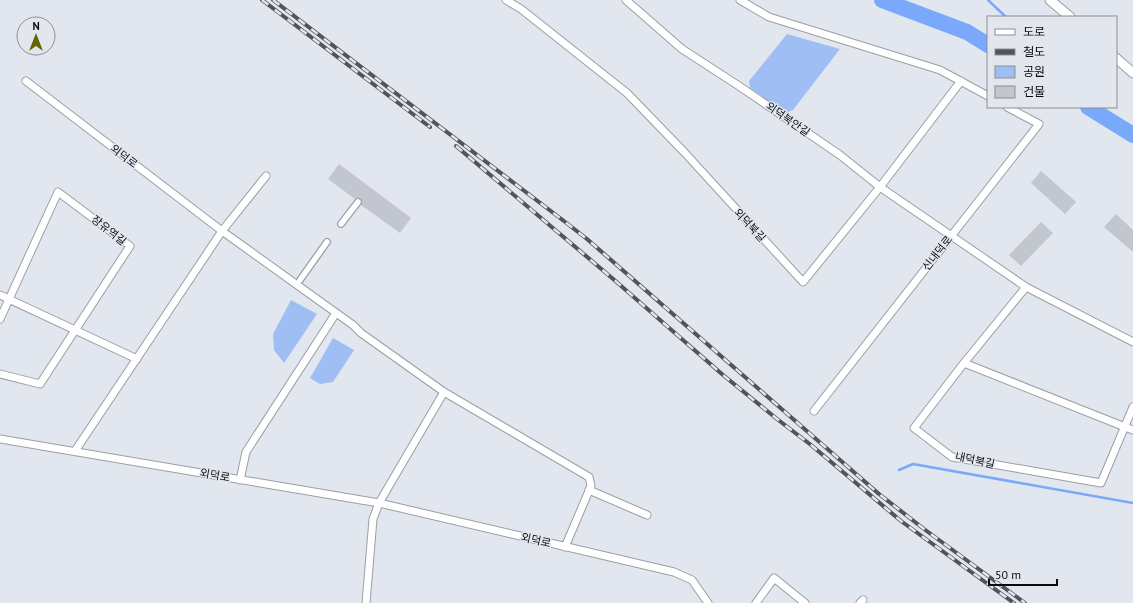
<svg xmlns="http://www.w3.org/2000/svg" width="1133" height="603" viewBox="0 0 1133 603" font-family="'PT Sans','Noto Sans KR',sans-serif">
	<rect width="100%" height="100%" fill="#e2e6ee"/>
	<!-- green -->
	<g fill="#9fbef4">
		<polygon points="787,34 840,49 793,110 785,113 750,88 749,81"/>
		<polygon points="291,300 317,314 284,363 274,350 273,334"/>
		<polygon points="333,338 354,350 333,382 320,384 310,378"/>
	</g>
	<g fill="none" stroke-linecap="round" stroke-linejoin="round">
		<!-- stream -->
		<g stroke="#7aa9fb" stroke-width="2.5">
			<polyline points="988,0 1006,17"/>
			<polyline points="899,470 913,464 1133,503"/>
		</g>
		<!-- river -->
		<g stroke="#7aa9fb" stroke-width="16">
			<polyline points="882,0 967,32 988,45"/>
			<polyline points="1088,107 1133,135"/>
		</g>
	</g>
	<!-- building -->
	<g fill="#c2c6ce">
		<polygon points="339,164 411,218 400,233 361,205 362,201 360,198 357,198 355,199 328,179"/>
		<polygon points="1041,171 1076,202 1065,214 1031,183"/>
		<polygon points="1116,214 1133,230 1133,252 1104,227"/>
		<polygon points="1041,222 1053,233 1021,266 1009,255"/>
	</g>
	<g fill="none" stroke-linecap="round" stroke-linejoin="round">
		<defs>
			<g id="pedestrian">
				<polyline points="341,224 358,202"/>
				<polyline points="300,280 327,242"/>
			</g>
			<g id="minor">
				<polyline points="506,0 521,9 627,93 685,153 803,282 880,187 961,81"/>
				<polyline points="626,0 682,49 739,86 840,155 880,187 1026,287 1133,342"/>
				<polyline points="740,0 769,17 940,70 988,96"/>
				<polyline points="26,81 222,231 353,325 361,333 444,392 589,477 591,486 565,547"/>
				<polyline points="0,295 137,359"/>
				<polyline points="0,319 58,192 130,246 40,384 0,374"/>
				<polyline points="964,363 1026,287"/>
				<polyline points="1133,407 1101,483 952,457 914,428 964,363 1125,427 1133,430"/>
				<polyline points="814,411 1039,124 1007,107"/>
				<polyline points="0,439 379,503 674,572 692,580 708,603"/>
				<polyline points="75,451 222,231 266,176"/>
				<polyline points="240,480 246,452 336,313"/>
				<polyline points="589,490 647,515"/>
				<polyline points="366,603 373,519 379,503 444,392"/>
				<polyline points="756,603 774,578 805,603"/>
				<polyline points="860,603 863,600"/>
			</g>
			<g id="tertiary">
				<polyline points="1050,0 1070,17"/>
				<polyline points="1116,58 1133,73"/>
			</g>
		</defs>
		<!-- pedestrian casing -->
		<use href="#pedestrian" stroke="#9a9ea5" stroke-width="8"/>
		<!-- minor casing -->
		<use href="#minor" stroke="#9a9ea5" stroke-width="9"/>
		<!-- tertiary casing -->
		<use href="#tertiary" stroke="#9a9ea5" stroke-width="11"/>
		<!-- pedestrian -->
		<use href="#pedestrian" stroke="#fff" stroke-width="5.5"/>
		<!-- minor -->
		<use href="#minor" stroke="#fff" stroke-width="7"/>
		<!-- tertiary -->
		<use href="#tertiary" stroke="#fff" stroke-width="9"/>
		<defs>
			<g id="rail">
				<polyline points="262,0 430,127"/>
				<polyline points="273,0 560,218 587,239 879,494 924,529 1025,603"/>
				<polyline points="456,146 612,278 723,375 777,419 811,445 901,521 1014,603"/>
			</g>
		</defs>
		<!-- rail casing -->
		<use href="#rail" stroke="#525459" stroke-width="4"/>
		<!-- rail -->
		<use href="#rail" stroke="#e2e6ee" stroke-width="2.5" stroke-dasharray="8" stroke-linecap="butt"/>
	</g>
	<g text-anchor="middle" stroke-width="3" stroke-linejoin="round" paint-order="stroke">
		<!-- street labels -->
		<g font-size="11" fill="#0a0b0e" stroke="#e2e6ee">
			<text transform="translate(788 119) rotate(35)" y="4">외덕북안길</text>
			<text transform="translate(124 156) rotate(37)" y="4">외덕로</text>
			<text transform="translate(750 225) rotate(47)" y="4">외덕북길</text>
			<text transform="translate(109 230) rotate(38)" y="4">장유역길</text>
			<text transform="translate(937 253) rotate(-52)" y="4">신내덕로</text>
			<text transform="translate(975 460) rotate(12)" y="4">내덕북길</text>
			<text transform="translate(215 475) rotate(10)" y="4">외덕로</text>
			<text transform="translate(536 540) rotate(13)" y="4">외덕로</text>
		</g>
	</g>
	<!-- legend -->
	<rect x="987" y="16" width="130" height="92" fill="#e2e6ee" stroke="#8c8e94"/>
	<rect x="995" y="29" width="20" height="6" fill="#ffffff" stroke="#8c8e94"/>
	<text x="1023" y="36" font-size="12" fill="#0a0b0e">도로</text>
	<rect x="995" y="49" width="20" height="6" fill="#525459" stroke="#8c8e94"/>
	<text x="1023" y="56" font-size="12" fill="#0a0b0e">철도</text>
	<rect x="995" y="66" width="20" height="12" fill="#9fbef4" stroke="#8c8e94"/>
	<text x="1023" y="76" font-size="12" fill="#0a0b0e">공원</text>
	<rect x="995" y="86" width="20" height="12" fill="#c2c6ce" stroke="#8c8e94"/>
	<text x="1023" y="96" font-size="12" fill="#0a0b0e">건물</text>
	<!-- north arrow -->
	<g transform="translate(36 36)"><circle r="19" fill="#e2e6ee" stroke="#8c8e94"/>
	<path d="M0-3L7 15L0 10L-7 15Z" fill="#656601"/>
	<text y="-6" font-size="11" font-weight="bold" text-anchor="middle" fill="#0a0b0e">N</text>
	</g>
	<!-- scale -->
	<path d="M989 579v6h68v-6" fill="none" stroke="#0a0b0e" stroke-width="2"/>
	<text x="995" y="579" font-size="12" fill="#0a0b0e" stroke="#e2e6ee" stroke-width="3" paint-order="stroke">50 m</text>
</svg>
